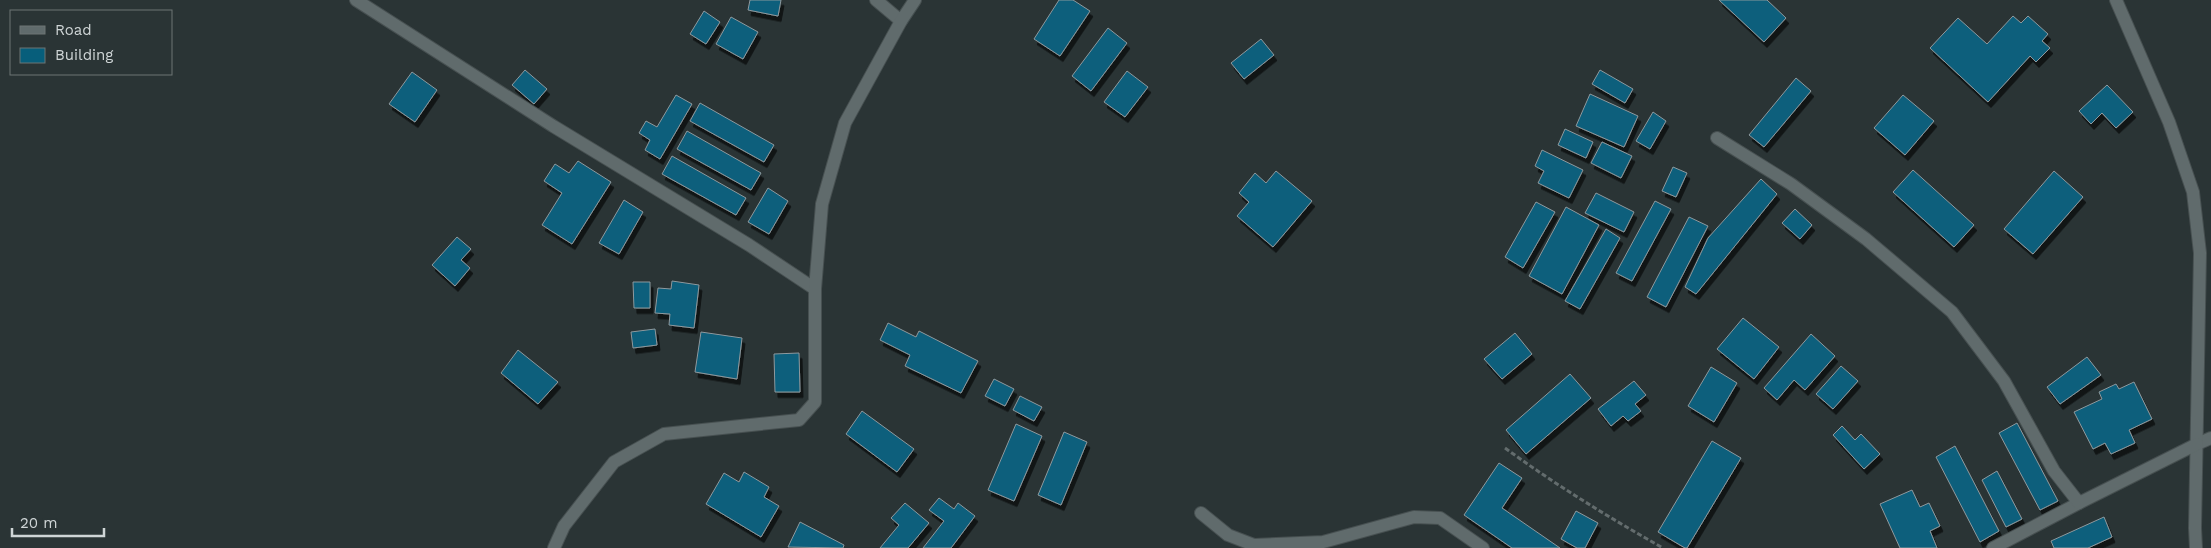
<svg xmlns="http://www.w3.org/2000/svg" width="2211" height="548" viewBox="0 0 2211 548" font-family="'Work Sans',sans-serif">
	<defs>
		<filter id="shadow"><feDropShadow dx="3" dy="5.5" stdDeviation="0" flood-color="#0009"/></filter>
	</defs>
	<rect width="100%" height="100%" fill="#2a3435"/>
	<!-- building -->
	<g fill="#075e7b" stroke="#8f999e" filter="url(#shadow)">
		<polygon points="750,0 781,0 778,16 748,10"/>
		<polygon points="1059,0 1073,0 1090,11 1060,56 1034,39"/>
		<polygon points="1719,0 1767,0 1786,18 1764,42"/>
		<polygon points="704,11 720,22 706,44 690,34"/>
		<polygon points="2013,16 2021,23 2028,16 2048,34 2042,41 2050,48 2036,62 2030,56 1988,102 1930,48 1958,18 1987,44"/>
		<polygon points="731,17 758,32 743,59 716,44"/>
		<polygon points="1108,28 1127,43 1091,91 1072,76"/>
		<polygon points="1261,39 1274,55 1244,79 1231,63"/>
		<polygon points="525,70 547,89 534,104 512,85"/>
		<polygon points="1600,70 1633,89 1625,103 1592,84"/>
		<polygon points="1127,71 1148,87 1125,117 1104,102"/>
		<polygon points="412,72 437,90 415,122 389,104"/>
		<polygon points="1796,78 1811,91 1764,147 1749,135"/>
		<polygon points="2107,85 2133,112 2116,128 2102,113 2091,124 2079,111"/>
		<polygon points="1590,94 1638,116 1624,147 1576,126"/>
		<polygon points="676,95 692,104 660,159 645,150 650,140 639,133 646,121 657,127"/>
		<polygon points="1903,95 1934,121 1905,155 1874,128"/>
		<polygon points="700,103 774,145 764,162 690,121"/>
		<polygon points="1653,112 1666,121 1650,149 1636,141"/>
		<polygon points="1565,129 1593,142 1586,158 1558,145"/>
		<polygon points="687,131 761,173 751,190 677,149"/>
		<polygon points="1602,142 1632,156 1621,178 1591,163"/>
		<polygon points="1542,150 1583,170 1569,198 1538,183 1544,171 1535,166"/>
		<polygon points="672,156 746,198 736,215 662,174"/>
		<polygon points="578,161 611,182 572,244 542,225 562,193 544,181 555,164 569,173"/>
		<polygon points="1673,167 1687,173 1676,197 1662,191"/>
		<polygon points="1913,170 1974,225 1954,247 1893,192"/>
		<polygon points="1276,171 1312,201 1273,247 1237,216 1249,202 1239,193 1255,173 1266,183"/>
		<polygon points="2054,171 2083,197 2033,254 2004,229"/>
		<polygon points="1761,179 1777,194 1696,294 1685,287 1708,238"/>
		<polygon points="768,188 788,201 769,234 748,222"/>
		<polygon points="1596,193 1634,212 1624,232 1585,213"/>
		<polygon points="624,200 643,212 619,254 599,243"/>
		<polygon points="1655,201 1671,209 1632,281 1616,273"/>
		<polygon points="1536,202 1555,212 1523,268 1505,257"/>
		<polygon points="1566,207 1599,225 1562,294 1529,276"/>
		<polygon points="1795,209 1812,225 1800,239 1782,223"/>
		<polygon points="1689,217 1708,226 1666,307 1647,297"/>
		<polygon points="1606,229 1620,238 1580,309 1565,301"/>
		<polygon points="457,237 471,249 461,260 470,268 455,286 432,265"/>
		<polygon points="672,281 699,285 694,328 669,325 670,314 655,313 658,288 671,289"/>
		<polygon points="633,282 650,282 650,308 634,308"/>
		<polygon points="1743,318 1779,347 1754,379 1717,349"/>
		<polygon points="888,323 916,337 919,331 978,361 961,393 905,366 910,355 880,340"/>
		<polygon points="655,329 657,345 633,348 631,332"/>
		<polygon points="701,332 742,338 737,379 695,372"/>
		<polygon points="1515,333 1532,354 1502,379 1484,359"/>
		<polygon points="1811,334 1835,356 1805,390 1794,380 1777,400 1764,388"/>
		<polygon points="518,350 558,382 538,404 501,373"/>
		<polygon points="799,353 800,392 775,392 774,354"/>
		<polygon points="2087,357 2101,375 2060,404 2047,387"/>
		<polygon points="1841,366 1858,381 1833,409 1816,394"/>
		<polygon points="1711,367 1737,383 1714,422 1688,406"/>
		<polygon points="1570,374 1591,398 1526,454 1506,430"/>
		<polygon points="994,379 1014,389 1005,406 985,396"/>
		<polygon points="1634,381 1646,395 1635,404 1641,411 1628,421 1623,416 1611,426 1598,409"/>
		<polygon points="2134,382 2152,419 2129,430 2135,443 2111,454 2105,443 2093,449 2074,412 2102,399 2099,392 2116,384 2119,389"/>
		<polygon points="1020,396 1042,407 1034,421 1013,410"/>
		<polygon points="862,411 914,449 897,472 846,434"/>
		<polygon points="2017,423 2058,501 2040,510 1999,433"/>
		<polygon points="1016,424 1042,436 1014,501 988,490"/>
		<polygon points="1842,426 1855,440 1861,434 1880,454 1864,469 1833,435"/>
		<polygon points="1064,432 1087,442 1061,505 1038,495"/>
		<polygon points="1712,441 1741,458 1687,548 1685,548 1658,532"/>
		<polygon points="1955,446 1999,531 1980,542 1936,457"/>
		<polygon points="1499,463 1522,478 1502,508 1560,548 1512,548 1464,515"/>
		<polygon points="1997,471 2022,519 2006,527 1982,480"/>
		<polygon points="744,472 769,487 764,497 779,506 761,537 706,504 724,473 739,482"/>
		<polygon points="1912,490 1920,507 1929,503 1940,526 1930,531 1937,548 1900,548 1880,504"/>
		<polygon points="939,498 954,509 958,503 975,516 951,548 923,548 944,521 929,510"/>
		<polygon points="905,503 929,523 908,548 880,548 899,525 891,518"/>
		<polygon points="1576,511 1598,523 1585,548 1577,548 1561,539"/>
		<polygon points="2104,517 2112,537 2088,548 2054,548 2051,541"/>
		<polygon points="800,522 844,545 843,548 788,547"/>
	</g>
	<g fill="none" stroke-linecap="round" stroke-linejoin="round">
		<defs>
			<g id="service">
				<polyline points="356,0 553,126 749,245 815,289"/>
				<polyline points="876,0 901,21"/>
				<polyline points="2197,444 2211,438"/>
				<polyline points="1201,513 1228,535 1254,545 1323,542 1414,517 1440,518 1483,548"/>
				<polyline points="1993,548 2079,503"/>
			</g>
			<g id="minor">
				<polyline points="2116,0 2169,122 2193,192 2200,253 2195,528 2196,548"/>
				<polyline points="1717,138 1791,184 1866,239 1952,312 2004,381 2054,471 2079,503 2197,444"/>
				<polyline points="554,548 564,526 614,462 664,434 799,420 815,402 815,289 822,204 845,123 901,21 915,0"/>
			</g>
		</defs>
		<!-- service casing -->
		<use href="#service" stroke="#475051" stroke-width="14"/>
		<!-- minor casing -->
		<use href="#minor" stroke="#475051" stroke-width="14"/>
		<!-- path -->
		<path stroke="#636c6d" stroke-width="3" stroke-dasharray="5 2.5" stroke-linecap="butt" d="M 1505,448 C 1556,485 1608,517 1663,548"/>
		<!-- service -->
		<use href="#service" stroke="#606b6c" stroke-width="12"/>
		<!-- minor -->
		<use href="#minor" stroke="#606b6c" stroke-width="12"/>
	</g>
	<!-- legend -->
	<rect x="10" y="10" width="162" height="65" fill="#2a3435" stroke="#6c7475"/>
	<rect x="20" y="26" width="25" height="8" fill="#606b6c" stroke="#6c7475"/>
	<text x="55" y="35" font-size="15" fill="#cfd5d6">Road</text>
	<rect x="20" y="48" width="25" height="15" fill="#075e7b" stroke="#6c7475"/>
	<text x="55" y="60" font-size="15" fill="#cfd5d6">Building</text>
	<!-- scale -->
	<path d="M12 528v8h92v-8" fill="none" stroke="#cfd5d6" stroke-width="2.5"/>
	<text x="20" y="528" font-size="15" fill="#cfd5d6" stroke="#2a3435" stroke-width="4" paint-order="stroke">20 m</text>
</svg>
